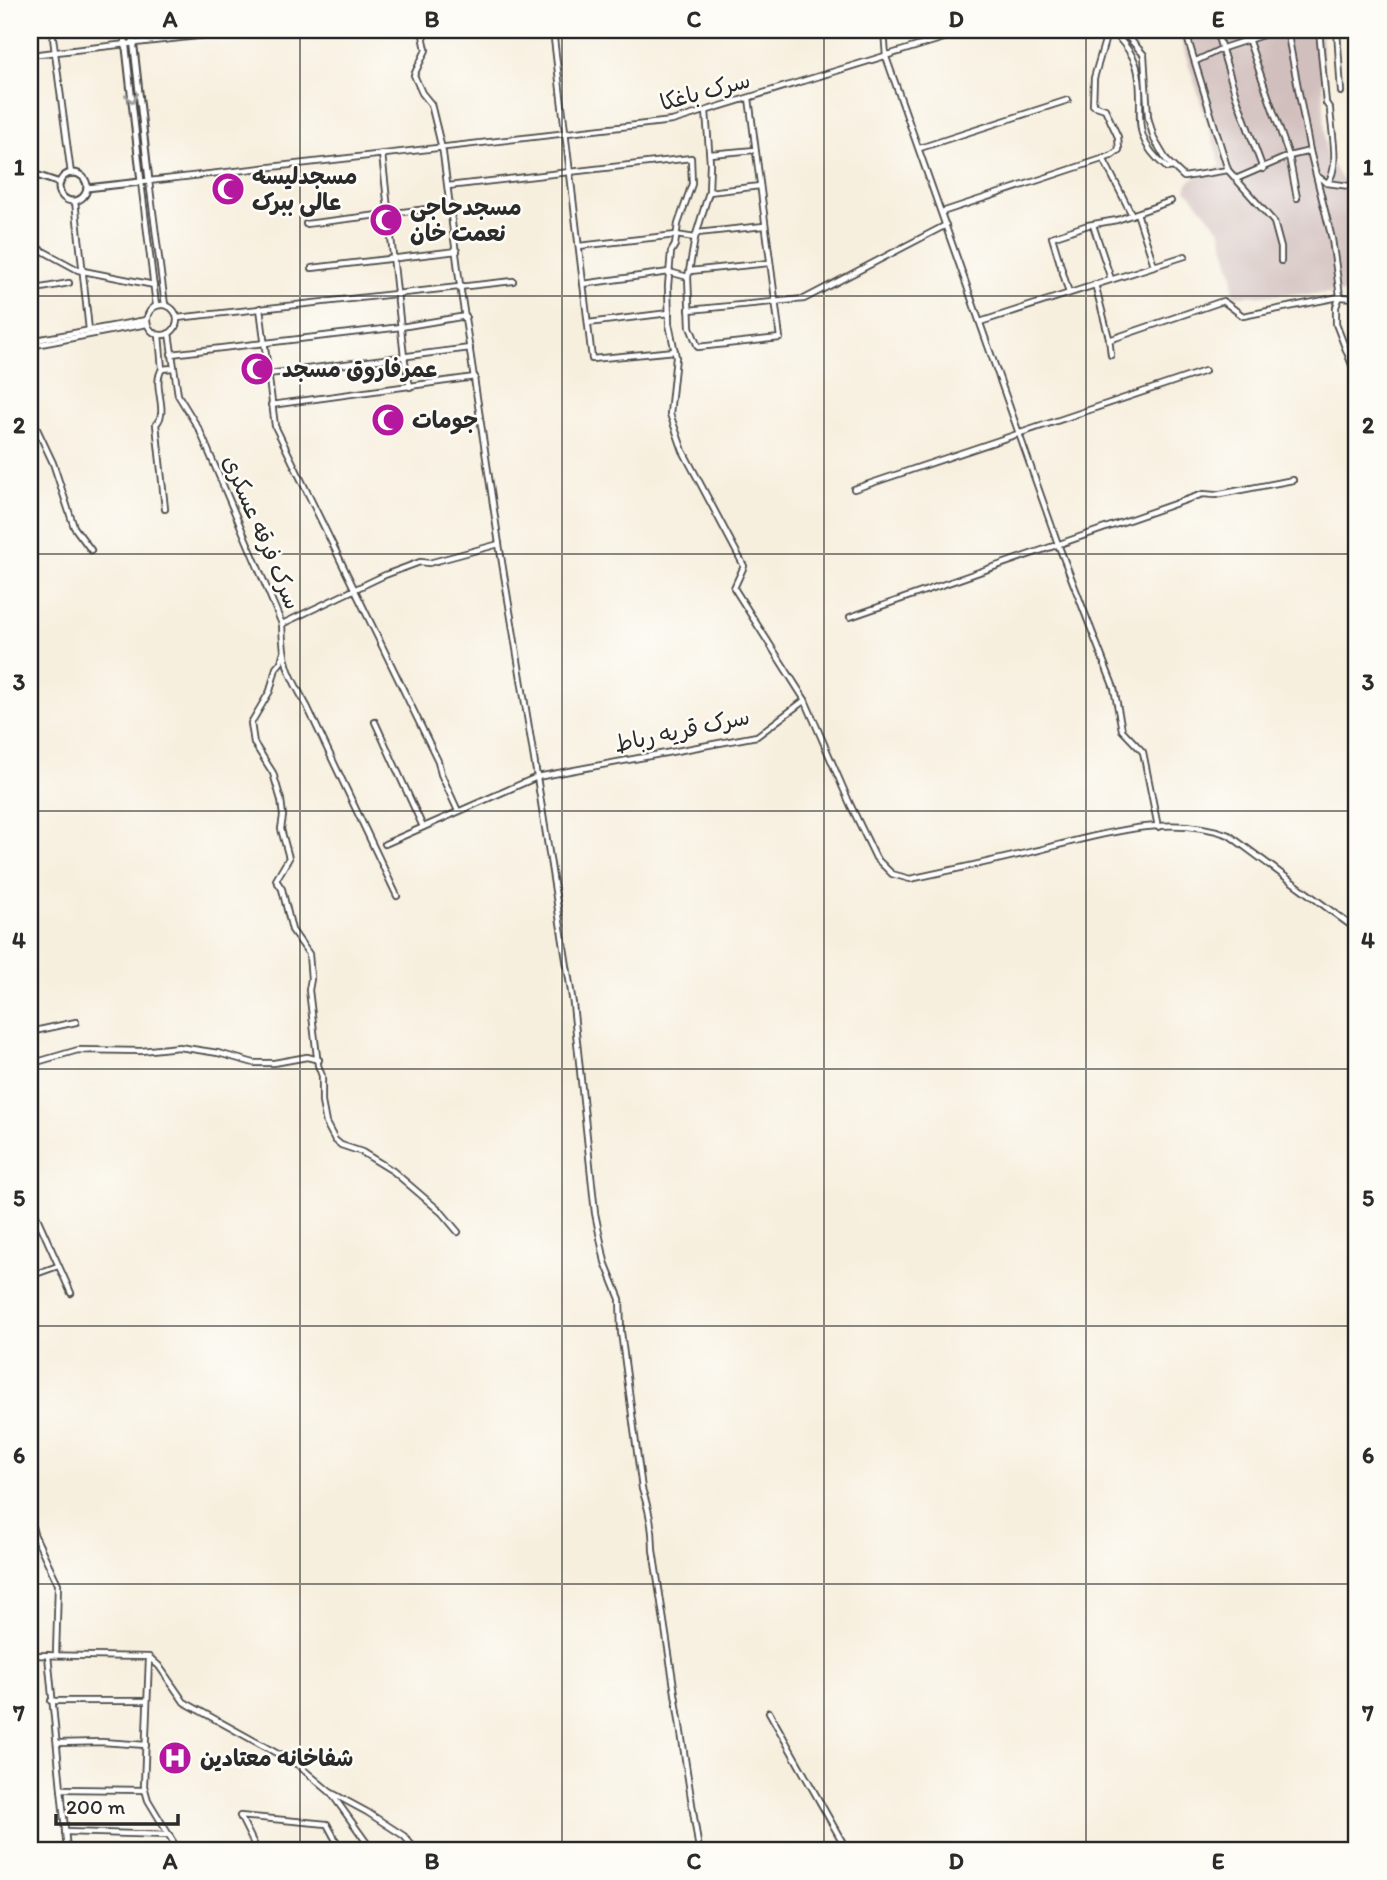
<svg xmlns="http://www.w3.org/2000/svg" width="1387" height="1880" viewBox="0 0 1387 1880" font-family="Itim,'Playpen Sans Arabic',sans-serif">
	<rect width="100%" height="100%" fill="#fdfcf7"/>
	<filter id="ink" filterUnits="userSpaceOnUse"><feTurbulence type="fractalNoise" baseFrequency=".0143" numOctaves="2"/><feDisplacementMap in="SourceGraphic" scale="14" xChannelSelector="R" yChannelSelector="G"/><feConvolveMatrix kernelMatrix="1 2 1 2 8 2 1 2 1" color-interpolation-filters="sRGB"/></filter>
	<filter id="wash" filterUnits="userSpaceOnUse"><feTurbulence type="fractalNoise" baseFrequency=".00686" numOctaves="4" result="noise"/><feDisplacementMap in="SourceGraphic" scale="28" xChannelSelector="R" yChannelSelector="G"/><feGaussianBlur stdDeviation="1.57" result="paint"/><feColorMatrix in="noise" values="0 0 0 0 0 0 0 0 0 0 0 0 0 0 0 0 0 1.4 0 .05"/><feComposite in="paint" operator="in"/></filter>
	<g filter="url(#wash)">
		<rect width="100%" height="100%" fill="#f7efde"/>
		<!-- industrial -->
		<polygon fill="#d1bfbe" points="1178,30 1321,30 1326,157 1350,190 1357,221 1357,291 1347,293 1233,296 1233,275 1220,230 1186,189 1190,180 1221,166"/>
	</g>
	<g filter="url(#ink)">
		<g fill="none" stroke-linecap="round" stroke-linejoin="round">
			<defs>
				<g id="minor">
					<polyline points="52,30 71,174"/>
					<path d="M 422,30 L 426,50 L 414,75 L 422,93 L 431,104 L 443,153 L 460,285 L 499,544 L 537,777 L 757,736 L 805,700 L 850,804 L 876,858 L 892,874 L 910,879 C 952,870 993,861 1035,851 C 1095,836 1168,812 1229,835 L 1357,930"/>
					<polyline points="553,30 592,359 675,351"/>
					<polyline points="884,30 886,57 1058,544 1114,688 1122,730 1143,752 1158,827"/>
					<path d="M 1112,30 C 1123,43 1135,55 1138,72 C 1146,115 1126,133 1167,168 L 1173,167"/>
					<polyline points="1122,30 1144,55 1148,117 1154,139 1167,161 1184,177 1228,170"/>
					<polyline points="1185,30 1228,170 1274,222 1281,248 1281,261"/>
					<polyline points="1216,30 1236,96 1263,169"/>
					<polyline points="1245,30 1289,156 1297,198"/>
					<polyline points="1287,30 1310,151 1332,239 1340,296 1336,307 1336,324 1357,378"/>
					<path d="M 1319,30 L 1326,103 L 1330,109 C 1331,129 1341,169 1327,183"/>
					<polyline points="1337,30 1341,92"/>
					<polyline points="30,55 250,30"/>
					<polyline points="1196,61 1223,48 1278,30"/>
					<polyline points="706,111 710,163 709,192 695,238 688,277 690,327 698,347 780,338 749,98"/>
					<polyline points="920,148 1068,100"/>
					<polyline points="382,154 404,357 410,387"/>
					<polyline points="710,154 755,150"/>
					<polyline points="1103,158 1132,215"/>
					<polyline points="1317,176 1327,183 1357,187"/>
					<polyline points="1238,178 1289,156 1310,151"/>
					<polyline points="141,182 156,305"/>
					<polyline points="448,186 691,158 692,184 678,224 675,245 671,252 668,286 669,324 676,357 670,414 683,451 744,566 734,588 805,700"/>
					<polyline points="709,192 760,186"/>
					<polyline points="75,201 89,330"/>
					<polyline points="942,212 1111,156 1119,150 1118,137 1105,109 1093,105 1094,78 1108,30"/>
					<polyline points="1137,213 1154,265"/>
					<polyline points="306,224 451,206"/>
					<polyline points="1093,225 1111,279"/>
					<polyline points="697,233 764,226"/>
					<polyline points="30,244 78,270 154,285"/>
					<polyline points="579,246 676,235 695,238"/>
					<polyline points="312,268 457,251"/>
					<polyline points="690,271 769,263"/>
					<polyline points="583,284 669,272 688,277"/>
					<polyline points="1095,284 1109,338 1111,355"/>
					<polyline points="30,290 69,283"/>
					<polyline points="1069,293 1052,237 1088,225 1117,220 1171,201"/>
					<circle cx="162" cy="320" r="15"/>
					<polyline points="165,305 149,181 672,121 970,30"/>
					<polyline points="260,308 275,426 438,761 441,774 458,811"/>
					<polyline points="689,310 804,299 946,225"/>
					<polyline points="177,318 513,281"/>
					<polyline points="980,322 1185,256"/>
					<polyline points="588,323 669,313"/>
					<path d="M 169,333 L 178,395 L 200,431 L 282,624 C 283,663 288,673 307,706 L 397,896"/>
					<polyline points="159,335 162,369 173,368"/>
					<polyline points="1109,340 1223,301 1243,316 1339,297 1356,298 1357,301"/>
					<polyline points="30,341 146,320"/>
					<polyline points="30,346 147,324"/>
					<polyline points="171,354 401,327 466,316"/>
					<path d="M 162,369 C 151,386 170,411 156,424 L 165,509"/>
					<polyline points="268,374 470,348"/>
					<polyline points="271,405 475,377"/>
					<polyline points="30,414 53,463 74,527 91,550"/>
					<polyline points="854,489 1205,371"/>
					<polyline points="850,617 1203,494 1215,495 1293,480"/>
					<polyline points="30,624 30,632"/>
					<polyline points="282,624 385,575 420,562 429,563 499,544"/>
					<polyline points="283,654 281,662 276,668 270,691 251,723 254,743 273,773 281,800 283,816 281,829 289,858 276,880 282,889 292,930 309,954 311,979 309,990 318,1065 322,1076 322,1102 326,1123 335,1140 341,1145 362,1152 393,1171 442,1213 458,1232"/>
					<polyline points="375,722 423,827"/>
					<path d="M 385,844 L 537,777 L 573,1004 L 595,1213 L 605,1262 L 620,1299 L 621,1332 L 642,1489 C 649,1509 653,1528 653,1550 L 699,1850"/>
					<polyline points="30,1032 76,1022"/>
					<polyline points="30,1064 78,1050 141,1051 179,1047 218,1053 254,1063 274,1063 307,1057 319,1060"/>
					<polyline points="30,1202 71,1293"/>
					<polyline points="30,1276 58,1266"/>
					<polyline points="30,1519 34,1534 58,1584 56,1655"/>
					<polyline points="30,1655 149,1657 159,1666 184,1702 298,1765 330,1792 367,1812 404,1836 416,1850"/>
					<polyline points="48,1655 67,1850"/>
					<polyline points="149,1658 144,1786 148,1800 178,1850"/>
					<polyline points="51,1701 147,1701"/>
					<polyline points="769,1712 847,1850"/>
					<polyline points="57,1743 102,1742 146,1745"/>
					<polyline points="61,1789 145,1790"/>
					<polyline points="331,1793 372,1850"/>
					<polyline points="65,1832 169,1835"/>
					<polyline points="257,1850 240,1816 327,1824 341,1850"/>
				</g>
				<g id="major">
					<polyline points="124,30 141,182"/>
					<polyline points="30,173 60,183"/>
					<circle cx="73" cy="187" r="14"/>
					<polyline points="87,188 149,181 132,30"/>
				</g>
			</defs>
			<!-- minor casing -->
			<use href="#minor" stroke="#4a4846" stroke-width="8"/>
			<!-- major casing -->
			<use href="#major" stroke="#4a4846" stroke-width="9"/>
			<!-- minor -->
			<use href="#minor" stroke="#fff" stroke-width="4.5"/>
			<!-- major -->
			<use href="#major" stroke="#fff" stroke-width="5"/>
		</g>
		<!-- one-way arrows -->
		<defs><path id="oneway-chevron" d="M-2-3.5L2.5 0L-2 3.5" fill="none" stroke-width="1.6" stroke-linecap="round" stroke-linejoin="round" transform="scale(1.75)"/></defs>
		<use stroke="#a0a0a0" href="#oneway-chevron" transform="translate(132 98) rotate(83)"/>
	</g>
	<!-- grid -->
	<path fill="none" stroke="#2b2b2b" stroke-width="2" stroke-opacity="0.55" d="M 300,30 L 300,1850M 562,30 L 562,1850M 824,30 L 824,1850M 1086,30 L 1086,1850M 30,296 L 1357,296M 30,554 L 1357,554M 30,811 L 1357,811M 30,1069 L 1357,1069M 30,1326 L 1357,1326M 30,1584 L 1357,1584"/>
	<!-- icons -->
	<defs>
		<symbol id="mosque-disc" viewBox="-11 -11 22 22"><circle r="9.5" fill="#b5179e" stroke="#fdfcf7"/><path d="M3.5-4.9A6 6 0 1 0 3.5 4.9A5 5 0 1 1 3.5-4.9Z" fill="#fff"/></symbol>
		<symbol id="hospital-disc" viewBox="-11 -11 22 22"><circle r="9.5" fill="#b5179e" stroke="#fdfcf7"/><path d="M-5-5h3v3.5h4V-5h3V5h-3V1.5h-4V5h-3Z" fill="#fff"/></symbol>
	</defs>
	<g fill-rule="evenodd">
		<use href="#mosque-disc" x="209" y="170" width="38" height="38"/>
		<use href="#mosque-disc" x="367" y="201" width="38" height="38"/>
		<use href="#mosque-disc" x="238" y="350" width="38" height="38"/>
		<use href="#mosque-disc" x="369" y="401" width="38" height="38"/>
		<use href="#hospital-disc" x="156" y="1739" width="38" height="38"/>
	</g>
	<g text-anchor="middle" stroke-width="5" stroke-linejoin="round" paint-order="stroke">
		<!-- street labels -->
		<g font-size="23" fill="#2b2b2b" stroke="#fdfcf7">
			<text transform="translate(705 91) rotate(-15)" y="8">سرک باغکا</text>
			<text transform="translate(262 532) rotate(67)" y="8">سرک فرقه عسکری</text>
			<text transform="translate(682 730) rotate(-12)" y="8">سرک قریه رباط</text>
		</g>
		<!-- poi labels -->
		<g font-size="23" font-weight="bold" fill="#2b2b2b" stroke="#fdfcf7" text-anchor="start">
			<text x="252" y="184">مسجدلیسه<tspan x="252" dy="26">عالی ببرک</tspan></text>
			<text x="410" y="215">مسجدحاجی<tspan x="410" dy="26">نعمت خان</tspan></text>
			<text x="282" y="377">عمرفاروق مسجد</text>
			<text x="412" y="428">جومات</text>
			<text x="200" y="1766">شفاخانه معتادین</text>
		</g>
	</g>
	<!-- margin -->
	<rect width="1387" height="1880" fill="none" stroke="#fdfcf7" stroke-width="77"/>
	<!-- scale -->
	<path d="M56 1814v10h122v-10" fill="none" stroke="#2b2b2b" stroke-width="3.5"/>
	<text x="66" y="1814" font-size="21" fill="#2b2b2b" stroke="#fdfcf7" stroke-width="5" paint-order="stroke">200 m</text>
	<rect x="38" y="38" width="1310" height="1804" fill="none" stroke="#2b2b2b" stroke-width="2.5"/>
	<g font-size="23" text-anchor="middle" font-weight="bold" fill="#2b2b2b">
		<text x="170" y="27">A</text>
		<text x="432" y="27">B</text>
		<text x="694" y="27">C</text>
		<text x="956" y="27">D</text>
		<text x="1218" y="27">E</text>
		<text x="19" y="175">1</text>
		<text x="1368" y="175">1</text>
		<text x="19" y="433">2</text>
		<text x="1368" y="433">2</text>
		<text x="19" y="690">3</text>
		<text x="1368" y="690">3</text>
		<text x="19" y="948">4</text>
		<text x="1368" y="948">4</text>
		<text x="19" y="1206">5</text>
		<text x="1368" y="1206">5</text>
		<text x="19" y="1463">6</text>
		<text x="1368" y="1463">6</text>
		<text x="19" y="1721">7</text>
		<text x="1368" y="1721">7</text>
		<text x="170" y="1869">A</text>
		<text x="432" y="1869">B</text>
		<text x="694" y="1869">C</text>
		<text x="956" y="1869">D</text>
		<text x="1218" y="1869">E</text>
	</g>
</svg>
